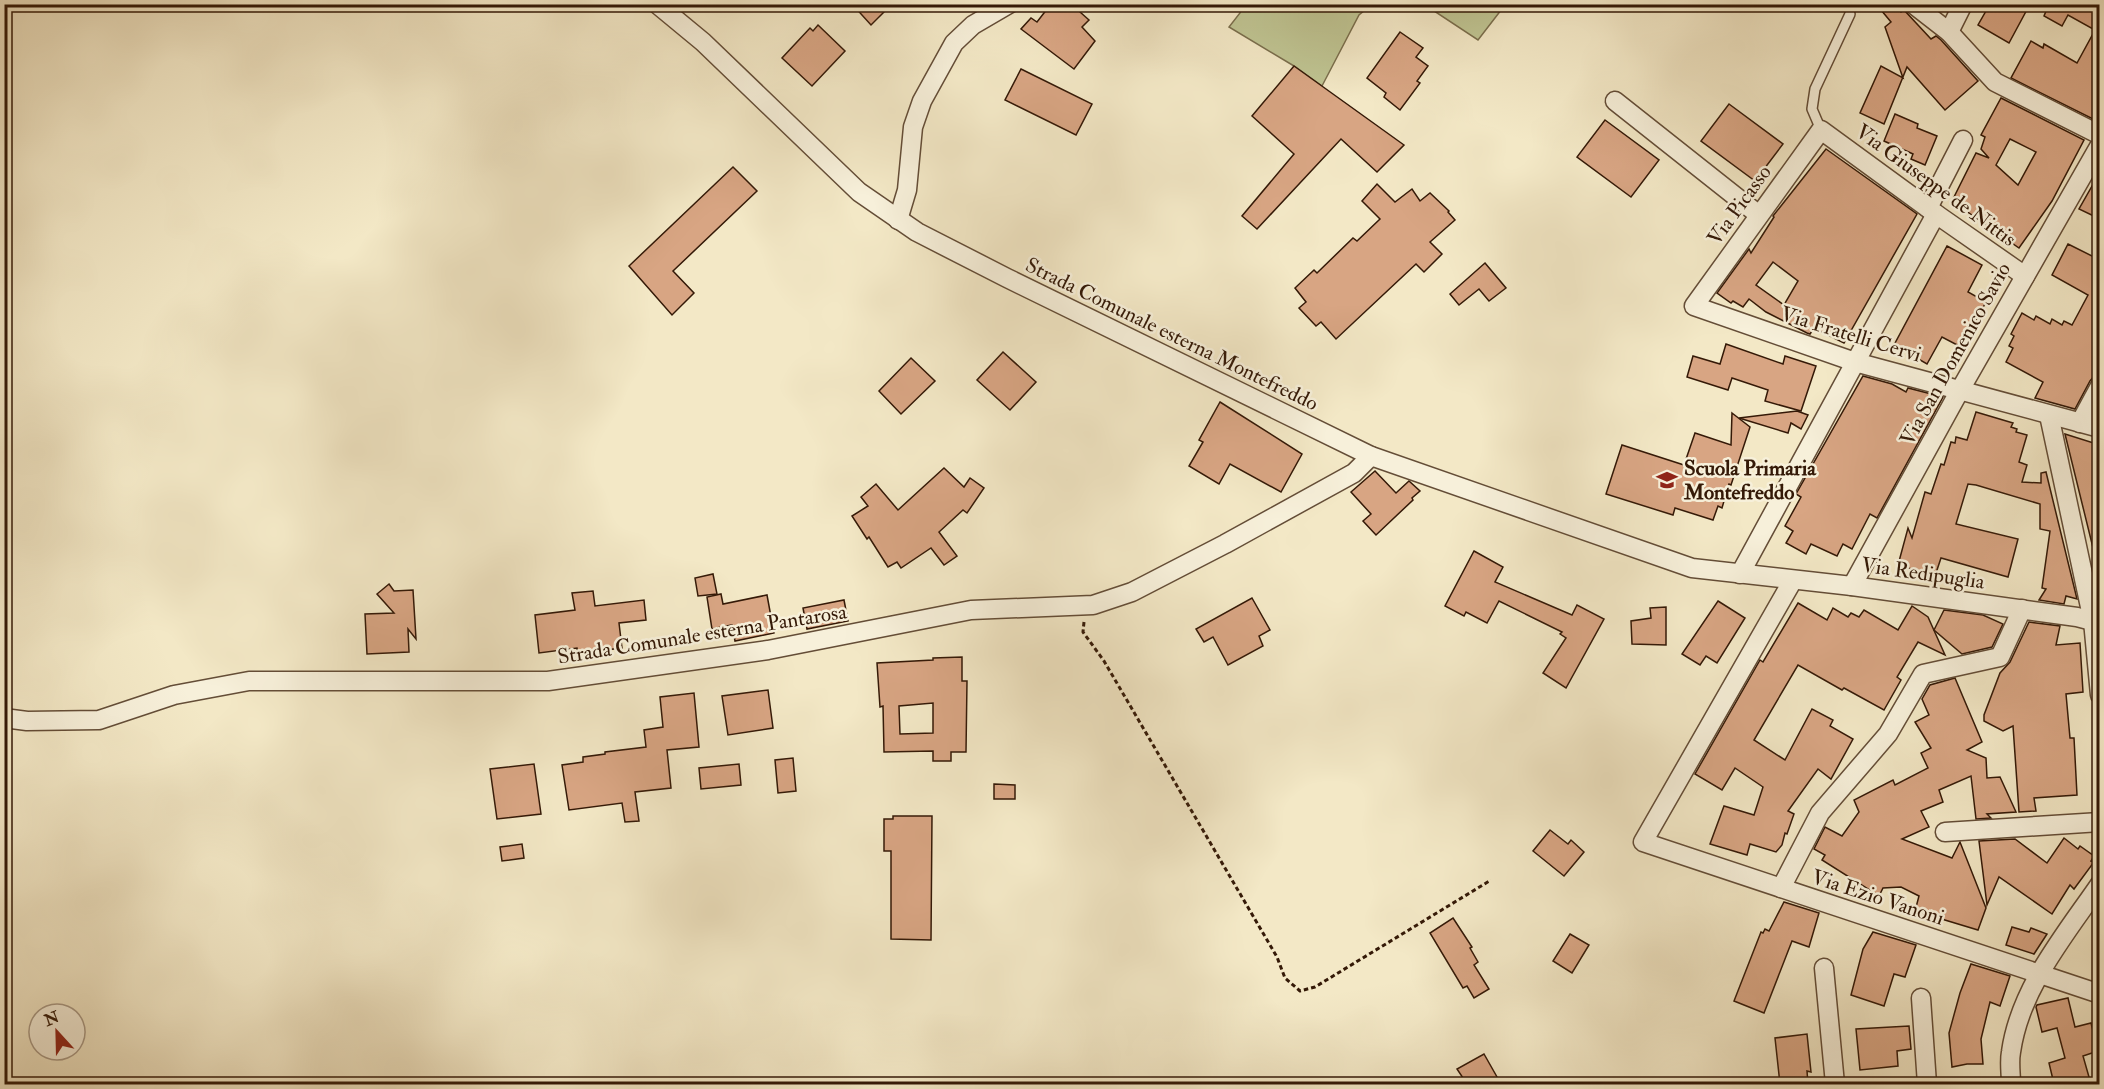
<svg xmlns="http://www.w3.org/2000/svg" width="2104" height="1089" viewBox="0 0 2104 1089" font-family="'IM FELL Double Pica',serif">
	<rect width="100%" height="100%" fill="#f3e8c6"/>
	<filter id="stains"><feTurbulence type="fractalNoise" baseFrequency=".00333" numOctaves="4"/><feColorMatrix values="0 0 0 0 .2 0 0 0 0 .09 0 0 0 0 .02 0 0 0 .5 -.17"/></filter>
	<radialGradient id="worn" r=".72"><stop offset=".6" stop-color="#630" stop-opacity="0"/><stop offset="1" stop-color="#630" stop-opacity=".3"/></radialGradient>
	<!-- green -->
	<g fill="#bfc492" stroke="#7a6e4c" stroke-width="1.5">
		<polygon points="1243,5 1371,5 1359,15 1322,86 1294,66 1229,27 1240,13"/>
		<polygon points="1425,5 1505,5 1478,40"/>
	</g>
	<!-- building -->
	<g fill="#d8a583" stroke="#341907" stroke-width="1.5" fill-rule="evenodd">
		<polygon points="852,4 892,4 871,25"/>
		<polygon points="1051,4 1057,6 1071,4 1089,20 1082,27 1095,41 1074,69 1021,29 1031,18 1037,22"/>
		<polygon points="1876,4 1895,4 1901,12 1904,10 1931,39 1936,36 1941,40 1978,81 1945,110 1907,67 1884,124 1860,113 1881,66 1903,78 1885,27 1891,22"/>
		<polygon points="1990,4 2030,4 2009,43 1978,25"/>
		<polygon points="2049,4 2100,4 2100,111 2095,120 2011,78 2031,41 2043,48 2044,44 2077,63 2095,30 2068,15 2062,26 2044,16"/>
		<polygon points="818,25 845,51 812,86 782,58 810,28 813,31"/>
		<polygon points="1400,32 1423,48 1416,57 1428,66 1417,81 1420,83 1400,110 1384,97 1386,93 1367,78"/>
		<polygon points="1294,66 1404,145 1377,172 1341,139 1257,229 1242,216 1294,154 1252,116"/>
		<polygon points="1021,69 1092,104 1076,135 1005,100"/>
		<path d="M 2001,98 L 2084,140 L 2052,201 L 2019,248 L 1952,201 L 1976,153 L 1989,158 L 1981,149 L 1985,137 L 1981,135 ZM 2010,139 L 2036,152 L 2018,185 L 1996,165 Z"/>
		<polygon points="1729,104 1783,144 1755,181 1701,141"/>
		<polygon points="1895,114 1918,124 1917,128 1937,136 1925,165 1911,159 1913,154 1884,141"/>
		<polygon points="1605,120 1659,160 1631,197 1577,157"/>
		<path d="M 1826,149 L 1917,214 L 1844,343 L 1814,328 L 1810,334 L 1807,333 L 1766,312 L 1749,299 L 1743,307 L 1733,301 L 1731,303 L 1717,293 L 1749,249 L 1751,253 L 1774,217 L 1773,216 ZM 1773,262 L 1798,281 L 1784,305 L 1756,285 Z"/>
		<polygon points="733,167 757,191 673,271 694,293 672,315 629,266"/>
		<polygon points="2100,172 2100,219 2079,209"/>
		<polygon points="1377,184 1395,202 1412,189 1420,201 1430,193 1449,211 1448,212 1455,220 1430,242 1442,254 1424,272 1416,264 1336,339 1321,322 1316,326 1299,308 1306,302 1295,288 1314,270 1317,273 1353,238 1357,241 1380,219 1362,201"/>
		<polygon points="2068,244 2100,260 2100,369 2090,381 2075,409 2035,398 2043,382 2006,362 2013,348 2009,346 2014,336 2011,334 2022,313 2034,320 2036,316 2050,324 2052,319 2062,325 2064,321 2072,325 2079,312 2088,295 2052,275"/>
		<polygon points="1947,246 1982,265 1968,292 1986,302 1961,347 1942,337 1927,364 1894,345"/>
		<polygon points="1485,263 1506,288 1489,301 1479,289 1459,305 1450,294"/>
		<polygon points="1726,344 1783,364 1785,356 1816,366 1801,411 1765,401 1768,390 1732,378 1728,390 1687,377 1693,356 1720,364"/>
		<polygon points="1003,352 1036,382 1010,410 977,380"/>
		<polygon points="911,358 935,381 901,414 879,391"/>
		<polygon points="1863,376 1892,384 1906,392 1908,388 1943,397 1877,518 1870,514 1852,549 1843,544 1837,556 1811,544 1806,554 1786,543 1793,531 1785,526 1801,497 1796,494"/>
		<polygon points="1220,402 1302,454 1281,492 1230,464 1219,484 1189,466 1203,442 1199,440"/>
		<polygon points="1797,411 1808,415 1801,429 1791,423 1788,433 1739,418"/>
		<polygon points="1976,412 2013,423 2011,427 2017,429 2016,432 2027,435 2019,462 2027,465 2022,482 2041,483 2041,473 2046,472 2077,599 2066,596 2064,604 2039,600 2046,589 2042,588 2050,531 2040,529 2040,504 1976,485 1968,484 1956,524 2018,539 2008,577 1941,558 1935,576 1898,565 1908,528 1912,538 1925,492 1931,494 1941,464 1944,465 1951,442 1955,443 1956,437 1967,440"/>
		<polygon points="1732,413 1750,427 1731,485 1729,484 1722,508 1718,506 1713,520 1675,508 1673,515 1606,494 1622,445 1684,465 1695,433 1731,445"/>
		<polygon points="2065,434 2100,445 2100,552 2094,552"/>
		<polygon points="944,468 964,487 970,478 984,488 967,513 963,510 939,532 957,556 944,565 931,548 901,568 897,562 888,567 869,537 867,539 852,516 868,506 861,497 876,484 898,510"/>
		<polygon points="1375,471 1396,493 1409,481 1420,491 1412,498 1413,500 1376,535 1363,521 1371,514 1351,492"/>
		<polygon points="1474,551 1503,567 1495,582 1572,615 1577,605 1604,619 1566,688 1543,673 1566,638 1560,634 1562,632 1499,601 1487,623 1466,612 1464,616 1445,606"/>
		<polygon points="713,574 717,594 698,596 695,578"/>
		<polygon points="389,584 394,591 413,590 416,639 408,629 409,652 367,654 365,614 394,613 377,594"/>
		<polygon points="593,591 595,606 644,600 646,620 619,623 622,648 605,650 605,655 591,657 590,652 578,654 577,648 539,653 535,615 575,610 572,593"/>
		<polygon points="721,594 723,604 767,595 774,633 735,641 732,625 712,629 707,597"/>
		<polygon points="1252,598 1270,630 1259,636 1263,646 1228,665 1213,637 1204,642 1196,629"/>
		<polygon points="844,600 848,621 807,629 803,608"/>
		<polygon points="1718,601 1745,618 1717,663 1706,656 1700,665 1682,654"/>
		<polygon points="1798,603 1827,620 1833,608 1848,617 1851,613 1859,617 1864,610 1898,630 1912,606 1928,617 1945,655 1918,642 1897,677 1901,680 1884,710 1844,688 1842,690 1798,665 1754,740 1785,760 1812,709 1833,720 1830,726 1853,739 1831,779 1818,769 1788,811 1794,814 1787,834 1785,833 1782,845 1776,852 1750,844 1747,855 1710,844 1724,806 1754,815 1763,787 1735,768 1722,790 1695,774 1760,660 1763,662"/>
		<polygon points="1666,607 1666,645 1632,644 1631,621 1651,618 1650,608"/>
		<polygon points="1944,610 1983,615 2003,624 1992,647 1962,654 1934,630"/>
		<polygon points="2029,622 2060,626 2056,645 2080,643 2083,692 2066,694 2070,738 2074,738 2077,795 2034,798 2036,811 2019,812 2013,726 2003,731 1984,721 1984,715 2000,673 2010,662"/>
		<path d="M 962,657 L 962,681 L 967,681 L 966,752 L 951,752 L 951,761 L 933,761 L 933,751 L 884,752 L 883,706 L 880,707 L 877,663 L 933,660 L 933,658 ZM 933,703 L 933,733 L 900,734 L 899,706 Z"/>
		<polygon points="1955,678 1982,742 1967,750 1986,758 1987,778 2000,777 2016,812 1987,814 1991,818 1976,819 1971,776 1939,790 1943,802 1921,811 1929,827 1902,839 1952,858 1960,842 1986,908 1978,930 1915,911 1919,896 1901,887 1883,888 1879,896 1822,860 1825,855 1814,849 1825,827 1842,836 1859,812 1854,800 1893,780 1895,785 1928,768 1921,753 1931,748 1915,722 1929,715 1922,699 1930,685"/>
		<polygon points="768,690 773,728 728,735 722,696"/>
		<polygon points="694,693 699,747 667,750 671,788 635,792 639,821 625,822 622,803 569,810 562,765 583,762 583,757 605,754 605,752 646,747 644,730 663,727 660,697"/>
		<polygon points="793,758 796,791 778,793 775,760"/>
		<polygon points="534,764 541,814 497,819 490,769"/>
		<polygon points="739,764 741,785 701,789 699,768"/>
		<polygon points="994,784 1015,785 1015,799 994,799"/>
		<polygon points="893,816 932,816 931,940 891,939 891,851 884,851 884,819 893,819"/>
		<polygon points="1550,830 1568,844 1571,840 1584,852 1564,876 1533,851"/>
		<polygon points="2064,838 2078,849 2080,846 2094,856 2091,861 2094,862 2074,889 2070,885 2052,914 1999,877 1987,905 1979,841 2015,839 2047,863"/>
		<polygon points="522,844 524,858 502,861 500,847"/>
		<polygon points="1784,902 1819,913 1809,947 1792,941 1764,1013 1734,1001 1761,932 1763,933 1765,929 1769,931"/>
		<polygon points="1453,918 1472,947 1470,948 1478,962 1474,965 1489,989 1474,998 1467,986 1463,988 1430,933"/>
		<polygon points="2012,927 2029,932 2031,928 2047,934 2034,954 2006,945"/>
		<polygon points="1873,932 1916,945 1905,977 1894,974 1884,1006 1851,995 1863,949"/>
		<polygon points="1570,934 1589,945 1572,973 1553,961"/>
		<polygon points="1971,964 2010,976 2000,1006 1990,1002 1981,1039 1983,1064 1967,1064 1952,1067 1949,1033 1960,993"/>
		<polygon points="2068,998 2075,1027 2091,1023 2098,1051 2083,1056 2091,1084 2054,1084 2049,1063 2065,1058 2057,1028 2042,1032 2036,1007 2037,1005"/>
		<polygon points="1909,1026 1911,1049 1897,1051 1898,1066 1860,1070 1856,1029"/>
		<polygon points="1807,1034 1811,1072 1807,1071 1808,1084 1780,1084 1775,1038"/>
		<polygon points="1484,1054 1501,1084 1467,1084 1457,1069"/>
	</g>
	<g fill="none" stroke-linecap="round" stroke-linejoin="round">
		<defs>
			<polyline id="lane" points="1821,130 1812,109 1815,89 1850,14"/>
			<g id="street">
				<polyline points="657,4 703,42 859,192 917,232 1007,278 1371,456 1692,568 1852,586 2077,617 2100,623"/>
				<polyline points="1913,4 1949,32 1995,82 2100,135"/>
				<polyline points="1949,32 1963,4"/>
				<polyline points="1615,101 1759,215"/>
				<polyline points="1928,208 1963,140"/>
				<polyline points="898,220 907,190 913,127 922,101 954,43 973,25 1009,4"/>
				<polyline points="2025,276 1936,214 1821,130 1694,306 1855,362 2100,428"/>
				<polyline points="2049,415 2093,621 2100,695"/>
				<polyline points="2080,423 2100,386"/>
				<polyline points="1740,574 1936,214"/>
				<polyline points="1793,580 1643,842 2100,994"/>
				<polyline points="1852,586 1960,390 2100,145"/>
				<polyline points="4,718 27,721 99,720 174,695 249,681 548,681 768,650 971,610 1093,605 1132,592 1225,544 1354,473 1371,456"/>
				<polyline points="1945,832 2100,822"/>
				<polyline points="1781,888 1820,813 1888,734 1923,674 2000,657 2022,609"/>
				<polyline points="1824,968 1835,1084"/>
				<polyline points="1921,998 1927,1084"/>
				<path d="M 2011,1084 C 2011,1074 2009,1062 2011,1052 C 2020,988 2065,935 2100,884"/>
			</g>
		</defs>
		<!-- lane casing -->
		<use href="#lane" stroke="#644d37" stroke-width="12"/>
		<!-- street casing -->
		<use href="#street" stroke="#644d37" stroke-width="21"/>
		<!-- path -->
		<polyline stroke="#341907" stroke-width="3" stroke-dasharray="4.5 3" stroke-linecap="butt" points="1084,622 1083,632 1104,661 1277,957 1285,978 1300,991 1315,987 1491,880"/>
		<!-- lane -->
		<use href="#lane" stroke="#f7f0da" stroke-width="9"/>
		<!-- street -->
		<use href="#street" stroke="#f7f0da" stroke-width="18"/>
	</g>
	<!-- icons -->
	<defs>
		<symbol id="school-bare" viewBox="-9 -9 18 18"><path d="M0-5L7-2L0 1L-7-2ZM-4 1L0 2.5L4 1V4Q0 6-4 4Z" fill="#8f2418" stroke="#f7f0da" stroke-width="2.5" paint-order="stroke"/></symbol>
	</defs>
	<g fill-rule="evenodd">
		<use href="#school-bare" x="1652" y="465" width="30" height="30"/>
	</g>
	<g text-anchor="middle" stroke-width="5" stroke-linejoin="round" paint-order="stroke">
		<!-- street labels -->
		<g font-size="21" fill="#341907" stroke="#f7f0da">
			<text transform="translate(1936 185) rotate(36)" y="7">Via Giuseppe de Nittis</text>
			<text transform="translate(1739 205) rotate(-54)" y="7">Via Picasso</text>
			<text transform="translate(1172 334) rotate(26)" y="7">Strada Comunale esterna Montefreddo</text>
			<text transform="translate(1851 334) rotate(17)" y="7">Via Fratelli Cervi</text>
			<text transform="translate(1955 354) rotate(-61)" y="7">Via San Domenico Savio</text>
			<text transform="translate(1923 573) rotate(8)" y="7">Via Redipuglia</text>
			<text transform="translate(702 634) rotate(-9)" y="7">Strada Comunale esterna Pantarosa</text>
			<text transform="translate(1878 897) rotate(18)" y="7">Via Ezio Vanoni</text>
		</g>
		<!-- poi labels -->
		<g font-size="21" font-weight="bold" fill="#341907" stroke="#f7f0da" text-anchor="start">
			<text x="1684" y="475">Scuola Primaria<tspan x="1684" dy="24">Montefreddo</tspan></text>
		</g>
	</g>
	<!-- margin -->
	<rect width="2104" height="1089" fill="none" stroke="#f3e8c6" stroke-width="24"/>
	<rect x="6" y="6" width="2092" height="1077" fill="none" stroke="#341907" stroke-width="3"/>
	<rect x="12" y="12" width="2080" height="1065" fill="none" stroke="#341907" stroke-width="1.5"/>
	<!-- north arrow -->
	<g transform="translate(57 1032) rotate(338)"><circle r="28" fill="#f7f0da" stroke="#a99a86" stroke-width="1.5"/>
	<path d="M0-4.5L10 22L0 15L-10 22Z" fill="#8f2418"/>
	<text y="-9" font-size="16" font-weight="bold" text-anchor="middle" fill="#341907">N</text>
	</g>
	<rect width="100%" height="100%" filter="url(#stains)"/>
	<rect width="100%" height="100%" fill="url(#worn)"/>
</svg>
